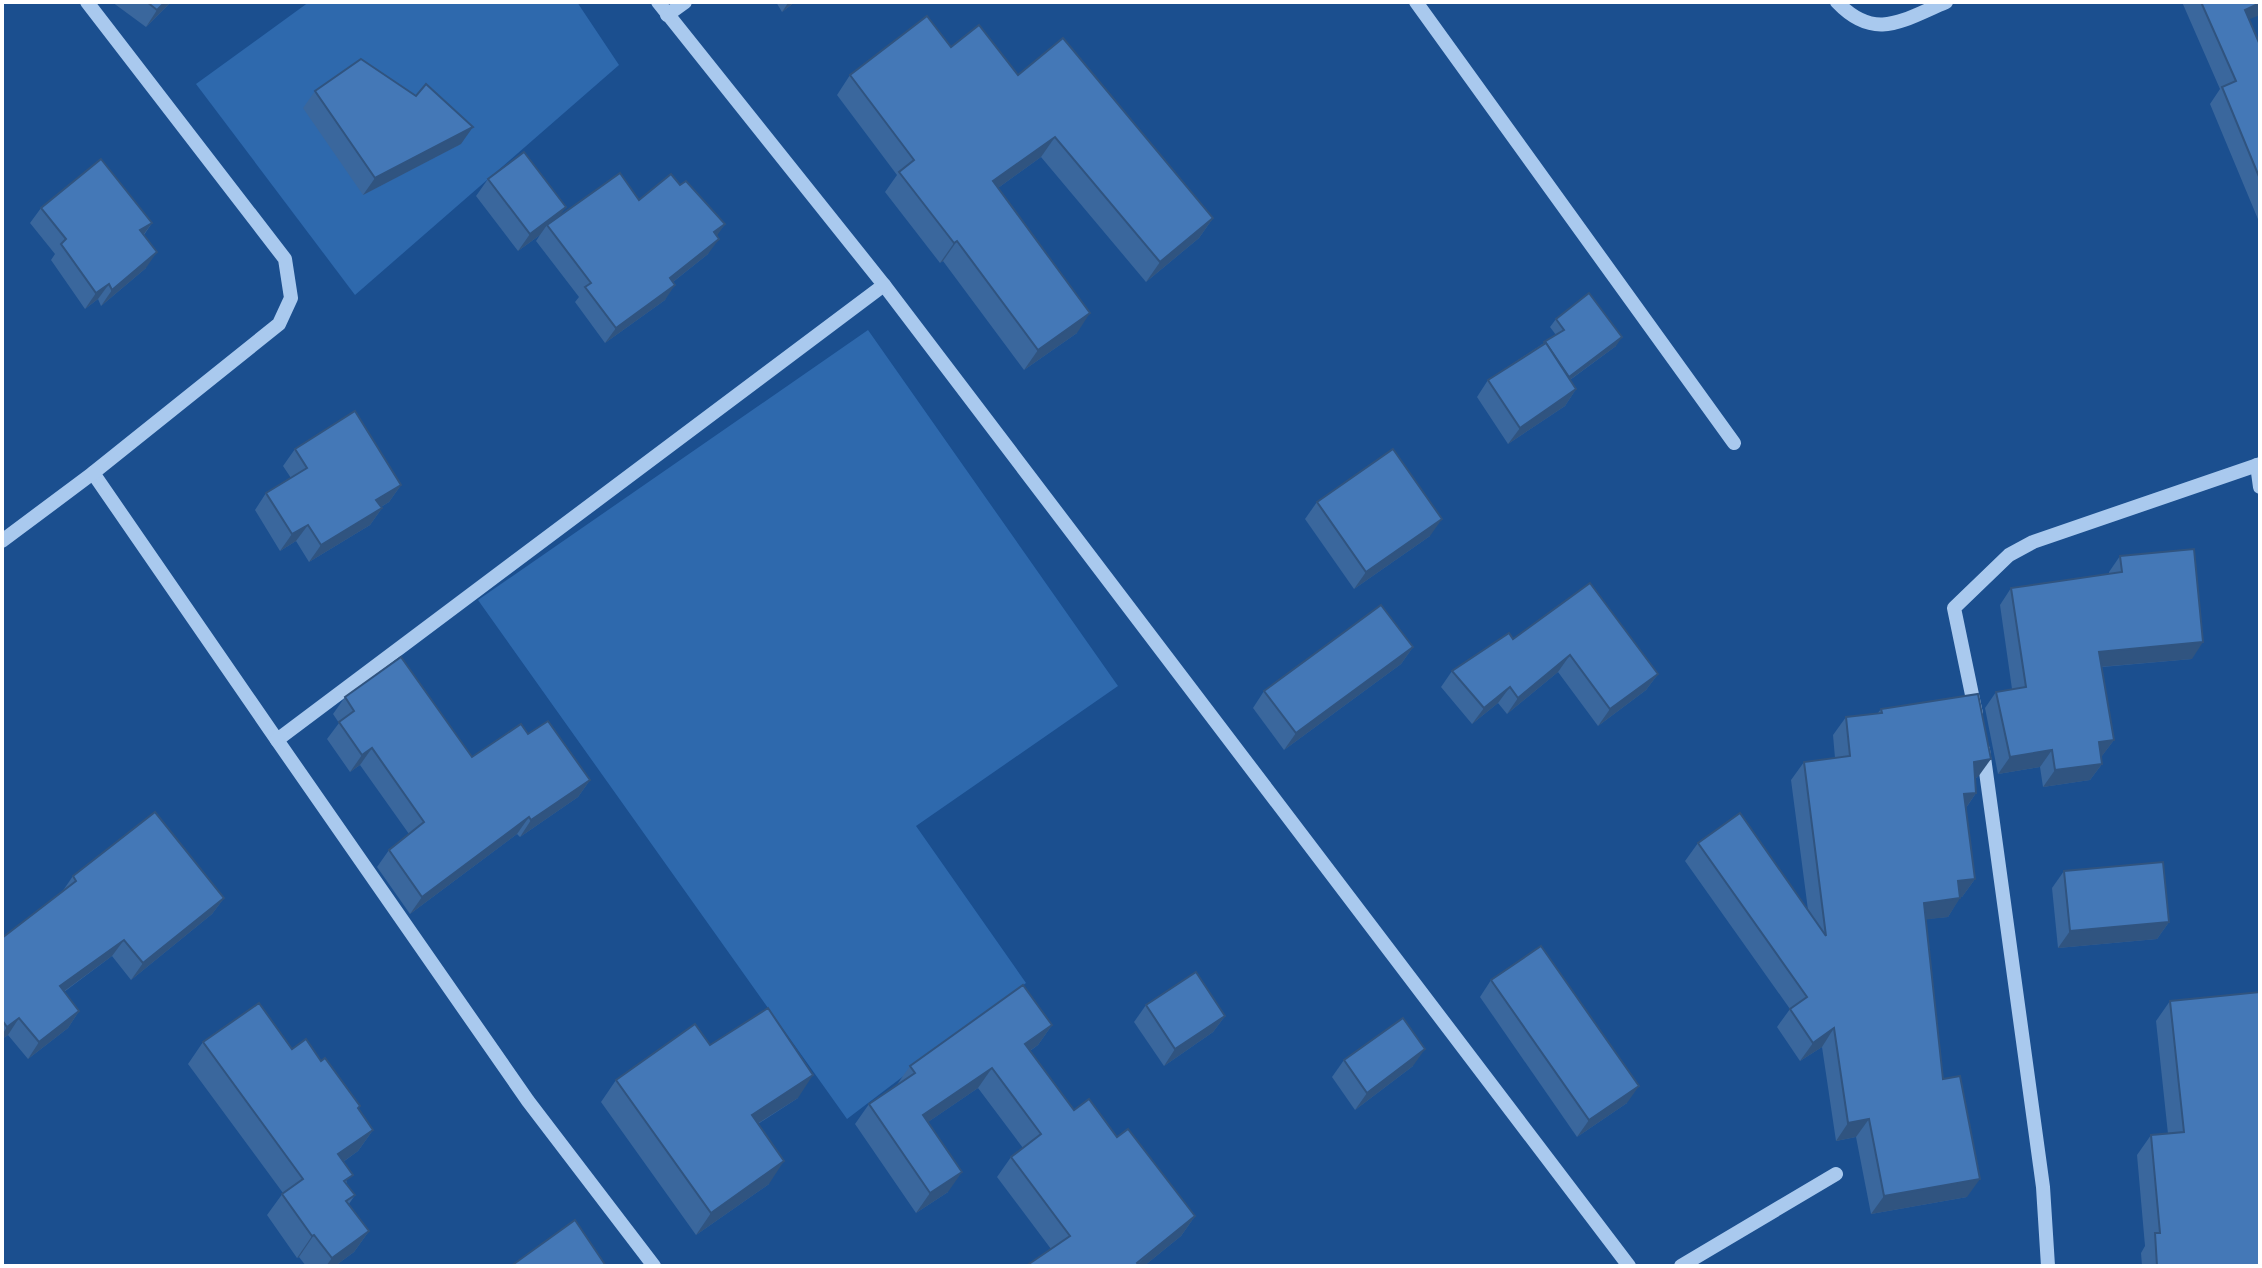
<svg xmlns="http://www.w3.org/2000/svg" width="2262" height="1268" viewBox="0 0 2262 1268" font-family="Montserrat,sans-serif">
	<rect width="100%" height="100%" fill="#1b4f8f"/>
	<!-- green -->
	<g fill="#2e69ad">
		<polygon points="309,2 577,2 619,65 355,295 196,84"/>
		<polygon points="868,330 1118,686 916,826 1026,983 847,1119 478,600"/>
	</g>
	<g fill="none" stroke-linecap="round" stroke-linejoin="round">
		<!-- minor -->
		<g stroke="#a9c9ee" stroke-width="14">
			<polyline points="1416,2 1734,443"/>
			<path d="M 1837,2 C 1875,42 1903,20 1946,2"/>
			<polyline points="667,15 685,2"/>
			<polyline points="884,285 1629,1266"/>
			<polyline points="2257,465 2260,487"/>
			<polyline points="93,473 277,740 884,285 658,2"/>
			<polyline points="2,541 93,473 279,324 291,298 285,259 87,2"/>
			<polyline points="1976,714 1954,608 2009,555 2033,542 2260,464"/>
			<polyline points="277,740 528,1101 654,1266"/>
			<polyline points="1983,750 2043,1187 2048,1266"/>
			<polyline points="1681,1266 1836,1174"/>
		</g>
	</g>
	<!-- wall -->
	<g fill="#3a679d">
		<polygon points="112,2 171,2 146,27"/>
		<polygon points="776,2 795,2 782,12"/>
		<polygon points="2182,2 2260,2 2249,20 2260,45 2260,224 2210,104 2220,89"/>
		<polygon points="951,47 1018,75 1213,218 1199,238 1146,282 1041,157 998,188 1077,333 1024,370 943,261 940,263 885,192 897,175 837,95 850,75"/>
		<polygon points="315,91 461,144 363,195 303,108"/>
		<polygon points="488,179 560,216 639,200 680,185 725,224 716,236 708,254 673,282 665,300 605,343 575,302 579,297 536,241 540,235 518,251 476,196"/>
		<polygon points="41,208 152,223 144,235 146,268 101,306 98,299 85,309 51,260 55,254 30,223"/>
		<polygon points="1556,319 1616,346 1570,380 1576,389 1565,406 1508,444 1477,397 1488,380 1556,335 1550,327"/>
		<polygon points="295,449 401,485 389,502 381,507 382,508 370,525 309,562 296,541 280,551 255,510 266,493 291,478 283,466"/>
		<polygon points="1317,502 1430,536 1354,589 1305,519"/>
		<polygon points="2120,556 2192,659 2102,667 2114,740 2101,757 2102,764 2090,780 2043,787 2040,767 1998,774 1985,708 1996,692 2012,689 2000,605 2011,588 2109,574 2109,572"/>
		<polygon points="1513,639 1658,674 1646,690 1598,726 1558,672 1507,714 1498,703 1472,724 1441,687 1452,671"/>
		<polygon points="1413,647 1401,664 1284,750 1253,708 1264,691"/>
		<polygon points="345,697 472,757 528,734 590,780 578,797 520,837 517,834 410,914 377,867 389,850 409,834 360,765 350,772 327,739 339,723 333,714"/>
		<polygon points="1881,709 1978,777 1975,778 1976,793 1966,808 1975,879 1962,897 1960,897 1948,917 1926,919 1943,1079 1967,1197 1871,1214 1856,1137 1836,1141 1822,1047 1800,1061 1777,1027 1790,1009 1685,861 1698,843 1808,910 1791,780 1804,762 1835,758 1833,735 1846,717 1877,714"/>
		<polygon points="2064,871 2169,922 2157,939 2058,948 2052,888"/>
		<polygon points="73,876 224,898 212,914 131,980 112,956 64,992 79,1011 68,1028 28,1059 8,1035 2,1039 2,938 62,892"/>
		<polygon points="1491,980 1627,1103 1577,1137 1480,997"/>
		<polygon points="2170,1001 2260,1266 2142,1266 2141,1253 2145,1246 2137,1155 2151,1135 2168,1134 2156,1021"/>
		<polygon points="1146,1005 1225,1016 1213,1032 1164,1066 1134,1022"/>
		<polygon points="1052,1025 1038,1045 1030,1051 1074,1110 1117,1137 1195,1216 1181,1236 1144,1266 1026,1266 1051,1249 997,1177 1011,1157 1023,1148 978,1088 928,1122 948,1192 916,1213 855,1124 869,1104 896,1086 910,1066"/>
		<polygon points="203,1042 292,1049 321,1061 360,1106 358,1109 373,1130 358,1151 343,1162 347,1184 355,1195 349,1204 369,1231 354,1252 335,1266 306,1266 299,1257 297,1258 267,1215 283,1193 188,1064"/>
		<polygon points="710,1045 798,1098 758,1124 769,1184 696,1235 601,1102 616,1080"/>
		<polygon points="1344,1060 1413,1066 1355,1110 1332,1077"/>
	</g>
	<!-- shaded-wall -->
	<g fill="#305480">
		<polygon points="165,2 171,2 146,27 157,10"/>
		<polygon points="789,2 795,2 782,12 788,3"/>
		<polygon points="2260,3 2260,15 2233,26 2245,10"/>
		<polygon points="473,127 461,144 363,195 375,178"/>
		<polygon points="1055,137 1041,157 980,201 993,181"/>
		<polygon points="566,207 554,224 547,225 540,235 518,251 530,234"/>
		<polygon points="1213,218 1199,238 1146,282 1160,262"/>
		<polygon points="152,223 141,238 140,230"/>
		<polygon points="725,224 714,240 714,232"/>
		<polygon points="719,239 708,254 659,293 670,278"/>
		<polygon points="957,241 943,261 940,263 954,243"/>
		<polygon points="157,252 146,268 101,306 112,290"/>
		<polygon points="109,284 98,299 85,309 96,293"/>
		<polygon points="675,285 665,300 605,343 616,328"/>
		<polygon points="1090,313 1077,333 1024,370 1038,350"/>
		<polygon points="1622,337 1616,346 1560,387 1566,379"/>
		<polygon points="1576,389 1565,406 1508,444 1520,428"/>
		<polygon points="401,485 389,502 364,517 376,500"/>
		<polygon points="382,508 370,525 309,562 321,545"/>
		<polygon points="1442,519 1430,536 1354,589 1366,572"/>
		<polygon points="308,525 296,541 280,551 292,534"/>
		<polygon points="2203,642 2192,659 2087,668 2099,652"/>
		<polygon points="1413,647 1401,664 1284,750 1296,733"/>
		<polygon points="1570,655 1558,672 1507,714 1518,698"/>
		<polygon points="1658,674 1646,690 1598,726 1610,709"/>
		<polygon points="1510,687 1498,703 1472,724 1484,708"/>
		<polygon points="2114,740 2102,756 2087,759 2099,742"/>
		<polygon points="372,748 360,765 350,772 362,755"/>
		<polygon points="2052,750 2040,767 1998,774 2010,757"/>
		<polygon points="1991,759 1978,777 1961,780 1974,762"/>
		<polygon points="2102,764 2090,780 2043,787 2055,770"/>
		<polygon points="590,780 578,797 520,837 531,820"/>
		<polygon points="1976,793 1963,812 1964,794"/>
		<polygon points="529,817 517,834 410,914 422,897"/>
		<polygon points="1975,879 1962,897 1945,899 1958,881"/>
		<polygon points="224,898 212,914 131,980 143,963"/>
		<polygon points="1960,898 1948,917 1912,921 1924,903"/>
		<polygon points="2169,922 2157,939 2058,948 2070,931"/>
		<polygon points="124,940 112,956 48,1003 60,986"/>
		<polygon points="79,1011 68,1028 28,1059 39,1042"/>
		<polygon points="1225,1016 1213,1032 1164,1066 1175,1049"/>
		<polygon points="19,1018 8,1035 2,1039 2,1035 7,1027"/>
		<polygon points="1052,1025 1038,1045 1011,1064 1025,1044"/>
		<polygon points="1834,1028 1822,1047 1800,1061 1813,1043"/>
		<polygon points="1425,1049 1413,1066 1355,1110 1367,1093"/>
		<polygon points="992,1068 978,1088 909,1135 923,1115"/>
		<polygon points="813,1075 798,1098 736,1137 752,1115"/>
		<polygon points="1639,1086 1627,1103 1577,1137 1589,1120"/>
		<polygon points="1869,1119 1856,1137 1836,1141 1848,1123"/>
		<polygon points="373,1130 358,1151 323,1176 338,1154"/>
		<polygon points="784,1161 769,1184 696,1235 711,1213"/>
		<polygon points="962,1172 948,1192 916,1213 930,1193"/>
		<polygon points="1980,1179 1967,1197 1871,1214 1884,1196"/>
		<polygon points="1195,1216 1181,1236 1144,1266 1135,1266"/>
		<polygon points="369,1231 354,1252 335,1266 326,1266 332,1258"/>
		<polygon points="314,1235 299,1257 297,1258 312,1236"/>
	</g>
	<!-- building -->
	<g fill="#4478b7" stroke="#305480" stroke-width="2">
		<polygon points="147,2 165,2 157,10"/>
		<polygon points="2201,2 2260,2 2260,3 2245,10 2260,45 2260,179 2222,87 2236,81"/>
		<polygon points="927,16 951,47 979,25 1018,75 1063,38 1213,218 1160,262 1055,137 993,181 1090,313 1038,350 957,241 954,243 899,172 914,160 850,75"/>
		<polygon points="361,59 416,96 426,84 473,127 375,178 315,91"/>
		<polygon points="524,152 566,207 530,234 488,179"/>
		<polygon points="101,159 152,223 140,230 157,252 112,290 109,284 96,293 61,244 66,239 41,208"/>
		<polygon points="620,173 639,200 671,174 680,185 686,181 725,224 714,232 719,239 670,278 675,285 616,328 585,287 591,283 547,225"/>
		<polygon points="1589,293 1622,337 1569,377 1546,343 1545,344 1544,342 1564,330 1556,319"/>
		<polygon points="1546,343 1576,389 1520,428 1488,380"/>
		<polygon points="355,411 401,485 376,500 382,508 321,545 308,525 292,534 266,493 307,468 295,449"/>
		<polygon points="1393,449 1442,519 1366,572 1317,502"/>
		<polygon points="2194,549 2203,642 2099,652 2114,740 2099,742 2102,764 2055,770 2052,750 2010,757 1996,692 2026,687 2011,588 2122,572 2120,556"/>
		<polygon points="1590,583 1658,674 1610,709 1570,655 1518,698 1510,687 1484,708 1452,671 1509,633 1513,639"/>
		<polygon points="1381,605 1413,647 1296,733 1264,691"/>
		<polygon points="401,657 472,757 521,724 528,734 548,721 590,780 531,820 529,817 422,897 389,850 424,822 372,748 362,755 339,722 354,711 345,697"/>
		<polygon points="1978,694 1991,759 1974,762 1976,793 1964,794 1975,879 1958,881 1960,898 1924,903 1943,1079 1960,1076 1980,1179 1884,1196 1869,1119 1848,1123 1834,1028 1813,1043 1790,1009 1807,997 1698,843 1740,813 1826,936 1804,762 1850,756 1846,717 1882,713 1881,709"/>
		<polygon points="155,812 224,898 143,963 124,940 60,986 79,1011 39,1042 19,1018 7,1027 2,1020 2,938 76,881 73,876"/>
		<polygon points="2163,862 2169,922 2070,931 2064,871"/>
		<polygon points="1541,946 1639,1086 1589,1120 1491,980"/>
		<polygon points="1196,972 1225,1016 1175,1049 1146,1005"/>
		<polygon points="1023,985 1052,1025 1025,1044 1074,1110 1089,1099 1117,1137 1128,1129 1195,1216 1137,1263 1139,1266 1026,1266 1070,1236 1011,1157 1041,1134 992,1068 923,1115 962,1172 930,1193 869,1104 915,1073 910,1066"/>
		<polygon points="2260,992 2260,1266 2157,1266 2155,1233 2160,1233 2151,1135 2184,1132 2170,1001"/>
		<polygon points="259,1003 292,1049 306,1039 321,1061 325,1058 360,1106 358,1108 373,1130 338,1154 353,1175 344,1181 355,1195 346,1201 369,1231 332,1258 314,1235 312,1236 282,1194 303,1179 203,1042"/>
		<polygon points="768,1008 813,1075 752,1115 784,1161 711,1213 616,1080 695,1024 710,1045"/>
		<polygon points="1403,1018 1425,1049 1367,1093 1344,1060"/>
		<polygon points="575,1220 606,1266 511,1266"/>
	</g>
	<!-- border -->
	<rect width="2262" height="1268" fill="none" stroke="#ffffff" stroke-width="8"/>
</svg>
